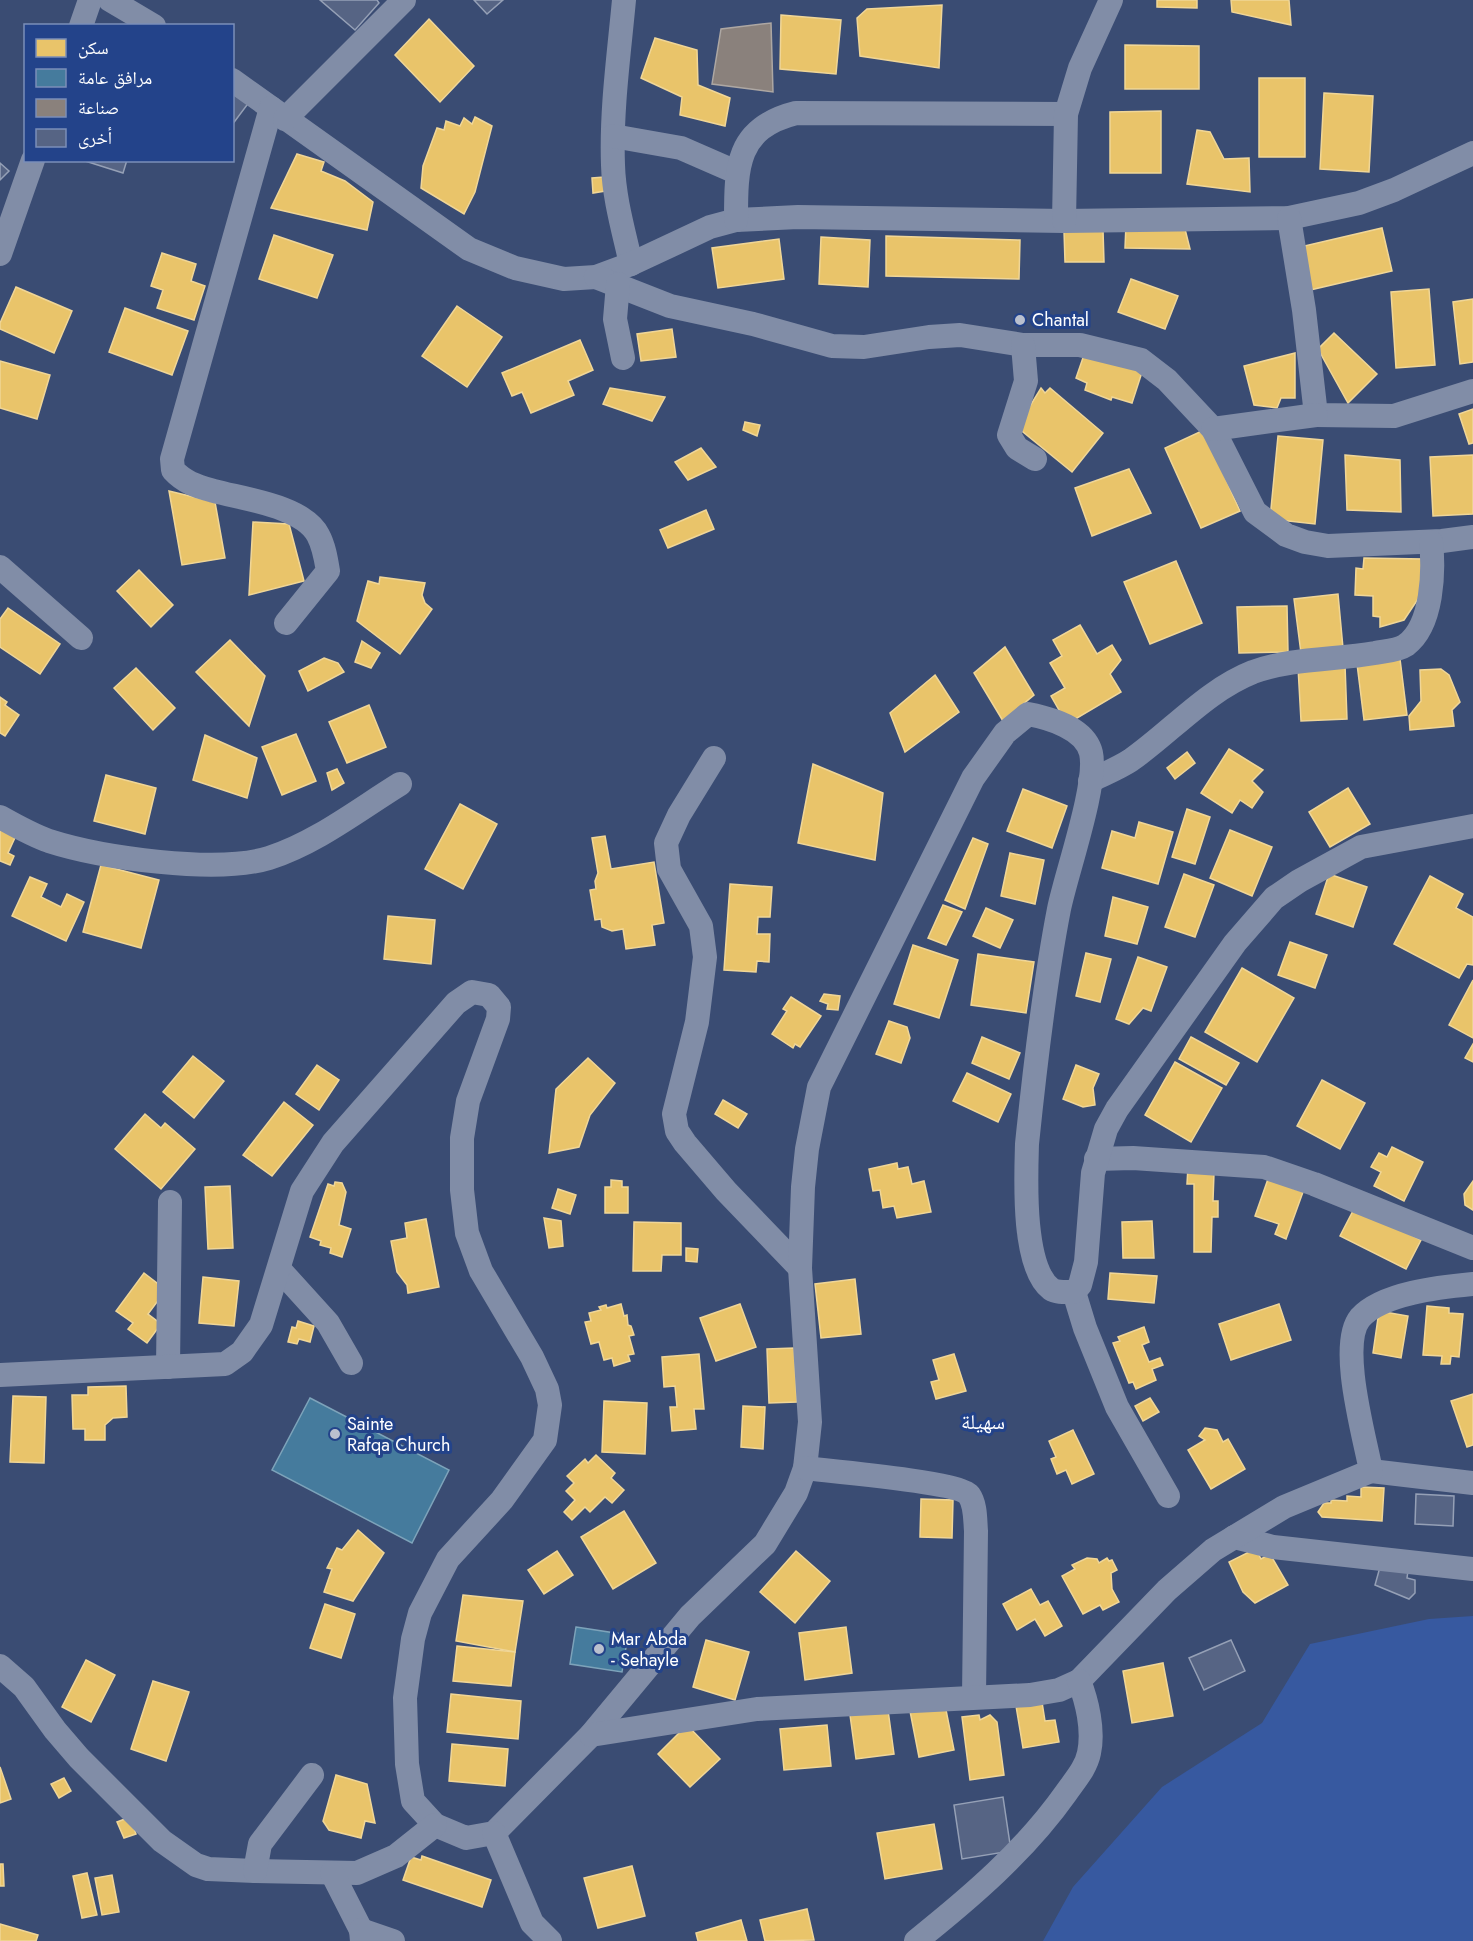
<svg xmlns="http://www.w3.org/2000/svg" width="1473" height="1941" viewBox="0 0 1473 1941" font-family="Jost,'Noto Naskh Arabic',sans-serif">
	<rect width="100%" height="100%" fill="#3a4c73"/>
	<!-- green -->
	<polygon fill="#3759a0" points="1473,1616 1473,1941 1043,1941 1073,1887 1162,1787 1262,1723 1310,1644 1429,1619"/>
	<!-- homes -->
	<g fill="#e9c46a" stroke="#f0d697" stroke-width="1.5">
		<polygon points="1157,0 1197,0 1197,8 1157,7"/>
		<polygon points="1231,0 1289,0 1291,25 1232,12"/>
		<polygon points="942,5 939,68 860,56 857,18 867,9"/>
		<polygon points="781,15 841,20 836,74 780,69"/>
		<polygon points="429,19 474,66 440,102 395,55"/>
		<polygon points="655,38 697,50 698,85 730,98 725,126 680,115 682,97 641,78"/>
		<polygon points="1125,45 1199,46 1199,89 1125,89"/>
		<rect x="1259" y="78" width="46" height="79"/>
		<polygon points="1324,93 1373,96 1369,172 1320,169"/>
		<polygon points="1161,111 1161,173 1110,173 1110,112"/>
		<polygon points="475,117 492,126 475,192 464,214 421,188 423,166 437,128 444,130 446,121 460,126 464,118 472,124"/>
		<polygon points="1197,130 1210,132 1224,159 1249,158 1250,192 1187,184"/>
		<polygon points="297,154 324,162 321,171 345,181 373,202 367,230 271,208"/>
		<polygon points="604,177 605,191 593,193 592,178"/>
		<polygon points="1126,224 1184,225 1190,249 1125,248"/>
		<polygon points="1382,228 1392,271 1310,290 1300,247"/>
		<polygon points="1103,230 1104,262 1065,262 1064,231"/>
		<polygon points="274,235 333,255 317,298 259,279"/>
		<polygon points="886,236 1020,240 1019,279 886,276"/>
		<polygon points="821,237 870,240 868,287 819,284"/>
		<polygon points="779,239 784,279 718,288 712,248"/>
		<polygon points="162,253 196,264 191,281 205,286 194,320 157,308 163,290 151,286"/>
		<polygon points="1131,279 1178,296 1165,329 1118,312"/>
		<polygon points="16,287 72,311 54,353 0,329 0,323"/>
		<polygon points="1429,289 1435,365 1396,368 1391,292"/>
		<polygon points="1473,299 1473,362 1460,364 1453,302"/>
		<polygon points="457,306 502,337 467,387 422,356"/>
		<polygon points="125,308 188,331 172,375 109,352"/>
		<polygon points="672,329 676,357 641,361 637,334"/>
		<polygon points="1334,333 1377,374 1348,403 1318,349"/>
		<polygon points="580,340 593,370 568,381 574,395 531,413 522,392 512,396 502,373"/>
		<polygon points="1085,352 1144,366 1132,403 1112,397 1111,400 1085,390 1087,383 1076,378"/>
		<polygon points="1295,353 1295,398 1281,398 1277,408 1254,405 1244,366"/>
		<polygon points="0,361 50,375 37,419 0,408"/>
		<polygon points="610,388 665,397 652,421 603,404"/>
		<polygon points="1041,388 1045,393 1050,388 1103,433 1072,472 1017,427"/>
		<polygon points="1473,409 1473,443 1469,444 1459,414"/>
		<polygon points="745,422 760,425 757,436 743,430"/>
		<polygon points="1204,430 1240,511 1201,528 1165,448"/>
		<polygon points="1278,436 1323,440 1315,524 1270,519"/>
		<polygon points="701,448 716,467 688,480 675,462"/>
		<polygon points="1345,455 1400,460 1401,512 1347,510"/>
		<polygon points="1473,455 1473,514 1433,516 1430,457"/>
		<polygon points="1129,469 1151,513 1092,536 1075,488"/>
		<polygon points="169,491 215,502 225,558 182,565"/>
		<polygon points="706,510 714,529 668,548 660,530"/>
		<polygon points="253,522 289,524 304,581 249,595"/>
		<polygon points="1364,558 1424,559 1424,590 1404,620 1380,627 1380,617 1373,616 1373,596 1355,595 1356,568 1363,569"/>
		<polygon points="1176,561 1202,623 1150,644 1124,582"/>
		<polygon points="139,570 173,605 151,627 117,591"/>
		<polygon points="380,577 425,583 422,595 425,603 432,609 400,654 357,621 368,581 379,584"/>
		<polygon points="1338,594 1343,648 1301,653 1294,599"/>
		<polygon points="1287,606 1288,652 1239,653 1237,607"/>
		<polygon points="8,608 60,644 40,674 0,647 0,619"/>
		<polygon points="1080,625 1097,654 1112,645 1121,660 1110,674 1121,692 1067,724 1051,696 1065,688 1050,663 1062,656 1053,640"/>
		<polygon points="230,640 265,676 249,726 196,672"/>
		<polygon points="362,641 380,653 371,668 355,662"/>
		<polygon points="1005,647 1034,695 1003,721 974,673"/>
		<polygon points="324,658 338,663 344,672 308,691 299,671"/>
		<polygon points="1400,659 1407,715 1364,720 1357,664"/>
		<polygon points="1345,665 1347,719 1301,721 1298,667"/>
		<polygon points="136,668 175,708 153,730 114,688"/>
		<polygon points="1441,669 1449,675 1460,702 1452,710 1454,726 1410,730 1409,716 1421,701 1420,670"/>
		<polygon points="935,675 959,712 905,752 890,713"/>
		<polygon points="0,697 7,702 5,705 19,715 5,736 0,733"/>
		<polygon points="369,705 386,747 347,763 329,722"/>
		<polygon points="296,734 316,781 282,795 262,747"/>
		<polygon points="205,735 257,758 247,798 193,780"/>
		<polygon points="1229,749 1263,770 1252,781 1263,792 1252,808 1240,800 1232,813 1201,793"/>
		<polygon points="1187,752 1195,763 1175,779 1167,768"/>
		<polygon points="813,764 883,793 875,860 798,843"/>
		<polygon points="337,769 344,783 332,790 327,773"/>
		<polygon points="106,775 156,788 145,834 94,821"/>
		<polygon points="1348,788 1370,824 1330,847 1309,812"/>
		<polygon points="1023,789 1067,806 1052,848 1007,831"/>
		<polygon points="460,804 497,824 463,889 425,869"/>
		<polygon points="1187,809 1210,817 1195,864 1172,857"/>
		<polygon points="0,821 19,829 8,853 14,856 10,865 0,861"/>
		<polygon points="1139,822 1173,832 1158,884 1102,868 1112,831 1135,838"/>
		<polygon points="1230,830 1272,847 1252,896 1210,878"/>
		<polygon points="605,836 611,869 654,862 664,923 652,925 655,945 626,949 623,929 612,931 602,927 601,919 595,920 590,890 596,889 595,881 598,873 592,838"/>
		<polygon points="973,838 988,844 965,909 945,900"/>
		<polygon points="1010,853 1044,860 1035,904 1001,896"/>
		<polygon points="101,865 159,880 141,948 83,932"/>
		<polygon points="1184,874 1214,885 1195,937 1165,927"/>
		<polygon points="1329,874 1367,887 1353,927 1316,914"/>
		<polygon points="1430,876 1463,894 1456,908 1473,917 1473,965 1467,964 1459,978 1394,944"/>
		<polygon points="30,877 47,884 41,897 61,907 67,894 84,902 66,941 12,916"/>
		<polygon points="730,884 772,887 770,917 758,917 757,934 770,934 769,962 757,961 756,972 724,970"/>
		<polygon points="1113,897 1148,907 1137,944 1105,936"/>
		<polygon points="943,905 962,912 946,945 928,938"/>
		<polygon points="986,908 1013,920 1000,948 973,936"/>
		<polygon points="388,916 435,920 431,964 384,959"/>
		<polygon points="1290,942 1327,955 1315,988 1278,975"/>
		<polygon points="913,945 958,960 939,1018 894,1004"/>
		<polygon points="1086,953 1111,959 1100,1002 1076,996"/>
		<polygon points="978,954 1034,962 1026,1013 971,1005"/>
		<polygon points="1138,957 1167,967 1151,1011 1143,1008 1129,1024 1116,1019"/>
		<polygon points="1242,968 1294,998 1257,1062 1205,1032"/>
		<polygon points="1473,980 1473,1038 1449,1025"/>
		<polygon points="824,994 840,996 838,1010 827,1009 828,1004 820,1001"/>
		<polygon points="791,997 821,1016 800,1047 795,1044 793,1048 772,1034 787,1011 783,1009"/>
		<polygon points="889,1021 907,1027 910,1038 901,1063 876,1054"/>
		<polygon points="982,1037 1020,1053 1009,1079 972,1063"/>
		<polygon points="1191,1037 1239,1063 1226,1085 1179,1059"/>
		<polygon points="1473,1044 1473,1062 1465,1058"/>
		<polygon points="193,1056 224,1081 194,1118 163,1092"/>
		<polygon points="588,1058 615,1083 590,1115 579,1147 549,1153 556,1089"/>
		<polygon points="1175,1062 1222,1088 1191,1142 1145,1115"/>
		<polygon points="317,1065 339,1080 319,1110 296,1094"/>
		<polygon points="1076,1065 1099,1074 1093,1088 1095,1105 1083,1107 1063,1099"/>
		<polygon points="967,1073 1011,1094 998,1122 953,1101"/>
		<polygon points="1322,1080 1365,1103 1340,1149 1297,1126"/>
		<polygon points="723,1100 747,1114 738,1128 715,1114"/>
		<polygon points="284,1102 313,1125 272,1176 243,1155"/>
		<polygon points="145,1114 161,1128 165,1123 195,1149 161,1189 115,1149"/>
		<polygon points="1392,1147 1423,1162 1404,1201 1374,1186 1381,1172 1371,1167 1379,1153 1387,1157"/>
		<polygon points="897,1163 898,1169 908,1167 912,1184 924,1181 931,1212 897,1218 894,1206 883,1208 880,1190 873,1191 869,1169"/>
		<polygon points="1188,1167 1214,1173 1213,1201 1218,1201 1218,1217 1212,1217 1211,1252 1194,1252 1194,1184 1187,1184"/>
		<polygon points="1268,1179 1303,1192 1286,1239 1275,1234 1279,1224 1255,1216"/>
		<polygon points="611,1180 622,1181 622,1187 628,1187 628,1213 605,1213 605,1187 611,1187"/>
		<polygon points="1473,1181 1473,1210 1465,1205 1464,1194"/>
		<polygon points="335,1182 342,1183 346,1192 339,1225 351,1229 342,1257 330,1253 331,1248 320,1245 321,1241 310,1237 328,1184 334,1186"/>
		<polygon points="230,1186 233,1248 208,1249 205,1187"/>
		<polygon points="558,1189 576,1195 570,1214 552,1208"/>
		<polygon points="1355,1207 1421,1240 1406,1269 1340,1236"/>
		<polygon points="544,1218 561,1221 563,1246 549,1248"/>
		<polygon points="426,1219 439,1287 408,1293 407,1285 397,1272 391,1241 407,1238 405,1223"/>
		<polygon points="1152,1221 1154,1258 1123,1258 1122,1222"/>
		<polygon points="634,1222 681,1223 681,1255 662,1255 661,1271 633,1271"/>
		<polygon points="686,1248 698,1249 697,1262 686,1261"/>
		<polygon points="144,1273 166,1290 148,1314 161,1324 147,1343 128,1329 133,1323 116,1311"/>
		<polygon points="1110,1273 1157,1276 1154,1303 1108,1299"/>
		<polygon points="203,1277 239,1281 234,1326 199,1323"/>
		<polygon points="855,1279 861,1334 821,1338 815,1284"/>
		<polygon points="621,1304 624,1316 627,1315 628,1325 631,1326 634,1335 629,1336 634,1354 628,1355 630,1361 614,1366 612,1358 604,1360 599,1342 591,1344 585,1322 591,1321 589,1313 601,1310 599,1307 606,1305 607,1308"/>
		<polygon points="740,1304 756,1347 716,1361 700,1318"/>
		<polygon points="1279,1304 1291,1340 1231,1360 1219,1324"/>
		<polygon points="1427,1306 1449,1308 1449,1313 1463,1314 1459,1357 1451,1356 1450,1364 1441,1364 1442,1356 1423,1355"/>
		<polygon points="1379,1311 1408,1316 1401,1358 1373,1353"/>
		<polygon points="298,1321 314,1326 310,1342 299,1339 297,1344 288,1342 292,1327 296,1328"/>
		<polygon points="1144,1327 1149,1342 1142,1345 1149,1362 1160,1358 1163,1365 1152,1369 1156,1380 1136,1389 1133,1382 1129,1383 1113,1343 1120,1341 1118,1337"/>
		<polygon points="794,1348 797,1402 769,1403 767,1349"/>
		<polygon points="699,1354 704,1409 694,1409 696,1429 672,1431 670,1407 677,1407 675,1386 664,1387 662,1357"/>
		<polygon points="954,1354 966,1391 936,1399 931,1382 939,1380 933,1360"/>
		<polygon points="126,1386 127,1417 113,1418 105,1425 105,1440 85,1440 85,1429 73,1429 72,1395 88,1395 88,1387"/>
		<polygon points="1473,1394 1473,1445 1467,1447 1451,1401"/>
		<polygon points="13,1396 46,1397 44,1463 10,1462"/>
		<polygon points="1150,1398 1159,1412 1143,1421 1135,1406"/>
		<polygon points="604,1401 647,1403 645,1454 602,1452"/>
		<polygon points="743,1406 765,1407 763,1449 741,1447"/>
		<polygon points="1205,1428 1217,1430 1223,1442 1228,1439 1245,1469 1211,1489 1188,1450 1205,1440 1199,1436"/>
		<polygon points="1073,1430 1094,1474 1072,1484 1066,1470 1057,1474 1051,1459 1056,1457 1049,1441"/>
		<polygon points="596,1455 615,1473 611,1478 624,1490 612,1503 605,1497 590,1512 585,1507 572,1520 564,1512 575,1500 566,1491 574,1483 567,1476 585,1459 588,1463"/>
		<polygon points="1361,1487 1384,1488 1382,1521 1322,1517 1318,1512 1324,1503 1331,1503 1331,1500 1347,1501 1347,1496 1361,1497"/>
		<polygon points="921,1499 953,1500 952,1538 920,1537"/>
		<polygon points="624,1511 656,1563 613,1589 581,1537"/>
		<polygon points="358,1530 384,1553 353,1601 324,1592 332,1569 327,1568 337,1548 342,1550"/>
		<polygon points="557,1551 573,1575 544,1594 528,1570"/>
		<polygon points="796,1551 830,1581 795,1623 760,1592"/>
		<polygon points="1249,1552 1258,1553 1261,1559 1270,1554 1288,1585 1255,1603 1243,1592 1229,1562"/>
		<polygon points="1087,1558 1097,1559 1099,1563 1107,1558 1109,1561 1112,1560 1117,1570 1111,1573 1112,1589 1119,1602 1103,1610 1100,1605 1083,1614 1062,1576 1075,1569 1072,1565"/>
		<polygon points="1031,1589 1040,1605 1048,1601 1062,1626 1045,1636 1035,1619 1017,1630 1003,1604"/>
		<polygon points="463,1595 523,1601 515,1652 456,1641"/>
		<polygon points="325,1604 355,1614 341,1658 310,1648"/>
		<polygon points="846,1627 852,1673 805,1680 799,1633"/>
		<polygon points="706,1640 749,1652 735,1700 693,1687"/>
		<polygon points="457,1646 515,1652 511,1686 453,1681"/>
		<polygon points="86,1660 115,1675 91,1722 62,1707"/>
		<polygon points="1163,1663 1173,1716 1132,1723 1123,1671"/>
		<polygon points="153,1681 189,1692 166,1761 131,1749"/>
		<polygon points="451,1694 521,1701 518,1739 447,1732"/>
		<polygon points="1042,1702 1045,1721 1055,1720 1059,1742 1023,1748 1016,1706"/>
		<polygon points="945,1705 954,1750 919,1757 910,1711"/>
		<polygon points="888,1710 894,1754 856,1759 850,1715"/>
		<polygon points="979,1715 980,1720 990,1715 997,1722 1004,1775 970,1780 962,1717"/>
		<polygon points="687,1725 720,1759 690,1787 658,1754"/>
		<polygon points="827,1725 831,1766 784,1770 780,1729"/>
		<polygon points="452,1744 508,1749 505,1786 449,1781"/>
		<polygon points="0,1767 11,1799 0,1803"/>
		<polygon points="336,1775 367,1784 375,1823 365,1821 361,1838 329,1830 323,1821"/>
		<polygon points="64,1778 71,1791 59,1798 51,1784"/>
		<polygon points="130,1817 136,1834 124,1838 117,1822"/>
		<polygon points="934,1824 942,1869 885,1879 877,1833"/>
		<polygon points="422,1856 491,1880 482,1907 403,1880 411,1857 421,1860"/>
		<polygon points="0,1864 3,1864 4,1886 0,1886"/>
		<polygon points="632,1866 645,1916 598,1928 584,1878"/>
		<polygon points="87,1873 97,1915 82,1918 73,1876"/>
		<polygon points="112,1875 119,1912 102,1915 95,1878"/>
		<polygon points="807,1909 814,1940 765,1941 760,1920"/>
		<polygon points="741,1920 747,1941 698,1941 696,1933"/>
		<polygon points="0,1924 38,1935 36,1941 0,1941"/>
	</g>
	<!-- public -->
	<g fill="#457b9d" stroke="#7da3ba" stroke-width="1.5">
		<polygon points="310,1398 449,1470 412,1543 272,1470"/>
		<polygon points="576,1627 628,1635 622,1672 570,1664"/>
	</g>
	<!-- industry -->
	<polygon fill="#8a817c" stroke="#ada7a3" stroke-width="1.5" points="771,23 773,92 712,84 721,29"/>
	<!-- building -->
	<g fill="#566484" stroke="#95a0b6" stroke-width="1.5">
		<polygon points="320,0 377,0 379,3 355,30"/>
		<polygon points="474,0 503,0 487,14"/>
		<polygon points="232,88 250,101 232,125"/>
		<polygon points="82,160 127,160 123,173"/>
		<polygon points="0,163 9,171 0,180"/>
		<polygon points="1416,1494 1454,1496 1453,1526 1415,1524"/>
		<polygon points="1380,1567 1408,1571 1407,1578 1415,1580 1415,1593 1409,1599 1375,1585"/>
		<polygon points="1231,1640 1245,1671 1204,1690 1189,1658"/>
		<polygon points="1003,1797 1011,1851 962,1859 954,1805"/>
	</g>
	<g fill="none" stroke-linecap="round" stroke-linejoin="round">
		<!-- minor -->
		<g stroke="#818da7" stroke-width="24">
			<polyline points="110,0 154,26"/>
			<path d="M 624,0 C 619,54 611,110 613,165 C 614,199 624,232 631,264"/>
			<polyline points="81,26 90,0"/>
			<polyline points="232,80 469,249 515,268 564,279 596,277 631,264 710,227 736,220 798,217 1064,221 1289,218 1359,203 1394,190 1473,153"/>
			<path d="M 271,108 L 172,459 L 173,470 C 185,483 197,486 214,491 C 243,499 303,506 318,535 C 324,546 326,559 328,571 L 286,623"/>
			<polyline points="285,119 404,0"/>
			<polyline points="613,136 681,148 736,172"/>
			<polyline points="1289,218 1304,310 1316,415 1394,416 1473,391"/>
			<path d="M 736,220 C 736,167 736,128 796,113 L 1066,114"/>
			<polyline points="1064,221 1066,114 1080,68 1111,0"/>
			<polyline points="0,254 33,160"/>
			<polyline points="596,277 670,306 753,324 832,346 864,347 929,337 960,335 1023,345 1080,345 1141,360 1167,380 1213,429 1255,512 1286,535 1305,542 1328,546 1442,541 1473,537"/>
			<polyline points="618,284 615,319 623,358"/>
			<polyline points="1023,345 1026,381 1009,435 1017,448 1035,459"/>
			<polyline points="1213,429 1316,415"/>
			<polyline points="0,567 81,638"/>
			<polyline points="714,758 679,815 666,843 669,869 701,926 705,957 697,1022 674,1114 677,1131 685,1143 726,1191 800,1268"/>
			<path d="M 1090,781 C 1104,774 1119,768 1131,760 C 1171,732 1207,690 1253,672 C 1292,658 1335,660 1375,653 C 1385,651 1397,651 1406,645 C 1433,625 1434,571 1431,542"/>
			<path d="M 0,817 C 16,826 32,835 49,841 C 102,858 217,874 269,858 C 316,843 358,810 400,784"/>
			<polyline points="1096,1159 1133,1158 1264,1167 1314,1184 1473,1248"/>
			<polyline points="279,1269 328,1323 351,1363"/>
			<polyline points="1074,1292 1085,1328 1117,1407 1168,1496"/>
			<polyline points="168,1367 170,1202"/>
			<path d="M 0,1375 L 225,1364 L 242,1352 L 261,1325 L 302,1191 L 333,1143 L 456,1003 L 472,992 L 489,995 L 499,1007 L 498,1019 L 468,1101 L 462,1138 L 462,1190 L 467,1233 L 481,1271 L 532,1357 L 547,1389 L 550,1405 L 545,1440 L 502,1500 L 448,1559 L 420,1613 L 413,1639 L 405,1698 L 407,1764 L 413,1801 L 435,1825 L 466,1838 L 494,1833 L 591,1735 L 690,1616 L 765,1544 L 796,1493 L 805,1468 L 810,1422 L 800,1268 L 803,1187 L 807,1149 L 819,1087 L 973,778 L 1005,733 L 1028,714 C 1049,718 1085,728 1091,753 C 1098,784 1066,874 1059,909 C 1044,986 1035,1066 1027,1144 C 1026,1178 1022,1267 1051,1289 C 1057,1293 1066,1292 1074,1292 L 1080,1285 L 1086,1262 L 1093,1173 L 1106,1129 L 1117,1109 L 1235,943 L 1274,898 L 1299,881 L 1361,847 L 1473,826"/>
			<path d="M 805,1468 C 829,1471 958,1482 969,1495 C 976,1505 975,1520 976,1531 L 974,1696"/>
			<polyline points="1371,1471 1473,1483"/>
			<polyline points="1234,1537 1273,1547 1473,1569"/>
			<polyline points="0,1666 24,1687 55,1730 79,1758 162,1841 196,1865 208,1869 255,1871 357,1873 396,1856 435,1825"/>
			<path d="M 591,1735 L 757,1709 L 1030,1695 L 1059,1690 L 1079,1681 L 1167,1590 L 1213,1550 L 1284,1507 L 1371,1471 C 1365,1438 1338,1345 1360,1318 C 1382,1293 1441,1287 1473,1284"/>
			<polyline points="494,1833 532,1923 550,1941"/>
			<polyline points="255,1871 260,1844 312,1775"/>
			<polyline points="332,1873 361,1930"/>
			<polyline points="362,1941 361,1930 393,1941"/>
			<path d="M 916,1941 C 971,1897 1025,1851 1066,1793 C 1075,1780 1086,1768 1089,1753 C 1094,1730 1087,1701 1079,1681"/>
		</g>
	</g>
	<!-- markers -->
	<g fill="#bac0ce" stroke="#23438a" stroke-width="2">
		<circle cx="1020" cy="320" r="6"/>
		<circle cx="335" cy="1434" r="6"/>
		<circle cx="599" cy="1649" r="6"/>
	</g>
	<g text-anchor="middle" stroke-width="6" stroke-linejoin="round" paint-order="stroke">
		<!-- poi labels -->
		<g font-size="18" fill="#fff" stroke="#23438a" text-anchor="start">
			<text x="1032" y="326">Chantal</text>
			<text x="347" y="1430">Sainte<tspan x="347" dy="21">Rafqa Church</tspan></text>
			<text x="611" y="1645">Mar Abda<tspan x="611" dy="21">- Sehayle</tspan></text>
		</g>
		<!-- quarter labels -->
		<g font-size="21" fill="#fff" stroke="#23438a">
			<text x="983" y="1429">سهيلة</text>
		</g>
	</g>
	<!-- legend -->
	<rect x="24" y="24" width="210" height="138" fill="#23438a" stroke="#7b8eb9" stroke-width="1.5"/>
	<rect x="36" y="39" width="30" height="18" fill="#e9c46a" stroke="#7b8eb9" stroke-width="1.5"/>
	<text x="78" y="54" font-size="18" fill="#ffffff">سكن</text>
	<rect x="36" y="69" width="30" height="18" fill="#457b9d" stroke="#7b8eb9" stroke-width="1.5"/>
	<text x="78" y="84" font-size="18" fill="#ffffff">مرافق عامة</text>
	<rect x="36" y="99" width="30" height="18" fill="#8a817c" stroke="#7b8eb9" stroke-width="1.5"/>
	<text x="78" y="114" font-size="18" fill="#ffffff">صناعة</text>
	<rect x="36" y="129" width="30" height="18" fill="#566484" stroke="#7b8eb9" stroke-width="1.5"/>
	<text x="78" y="144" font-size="18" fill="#ffffff">أخرى</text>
</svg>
